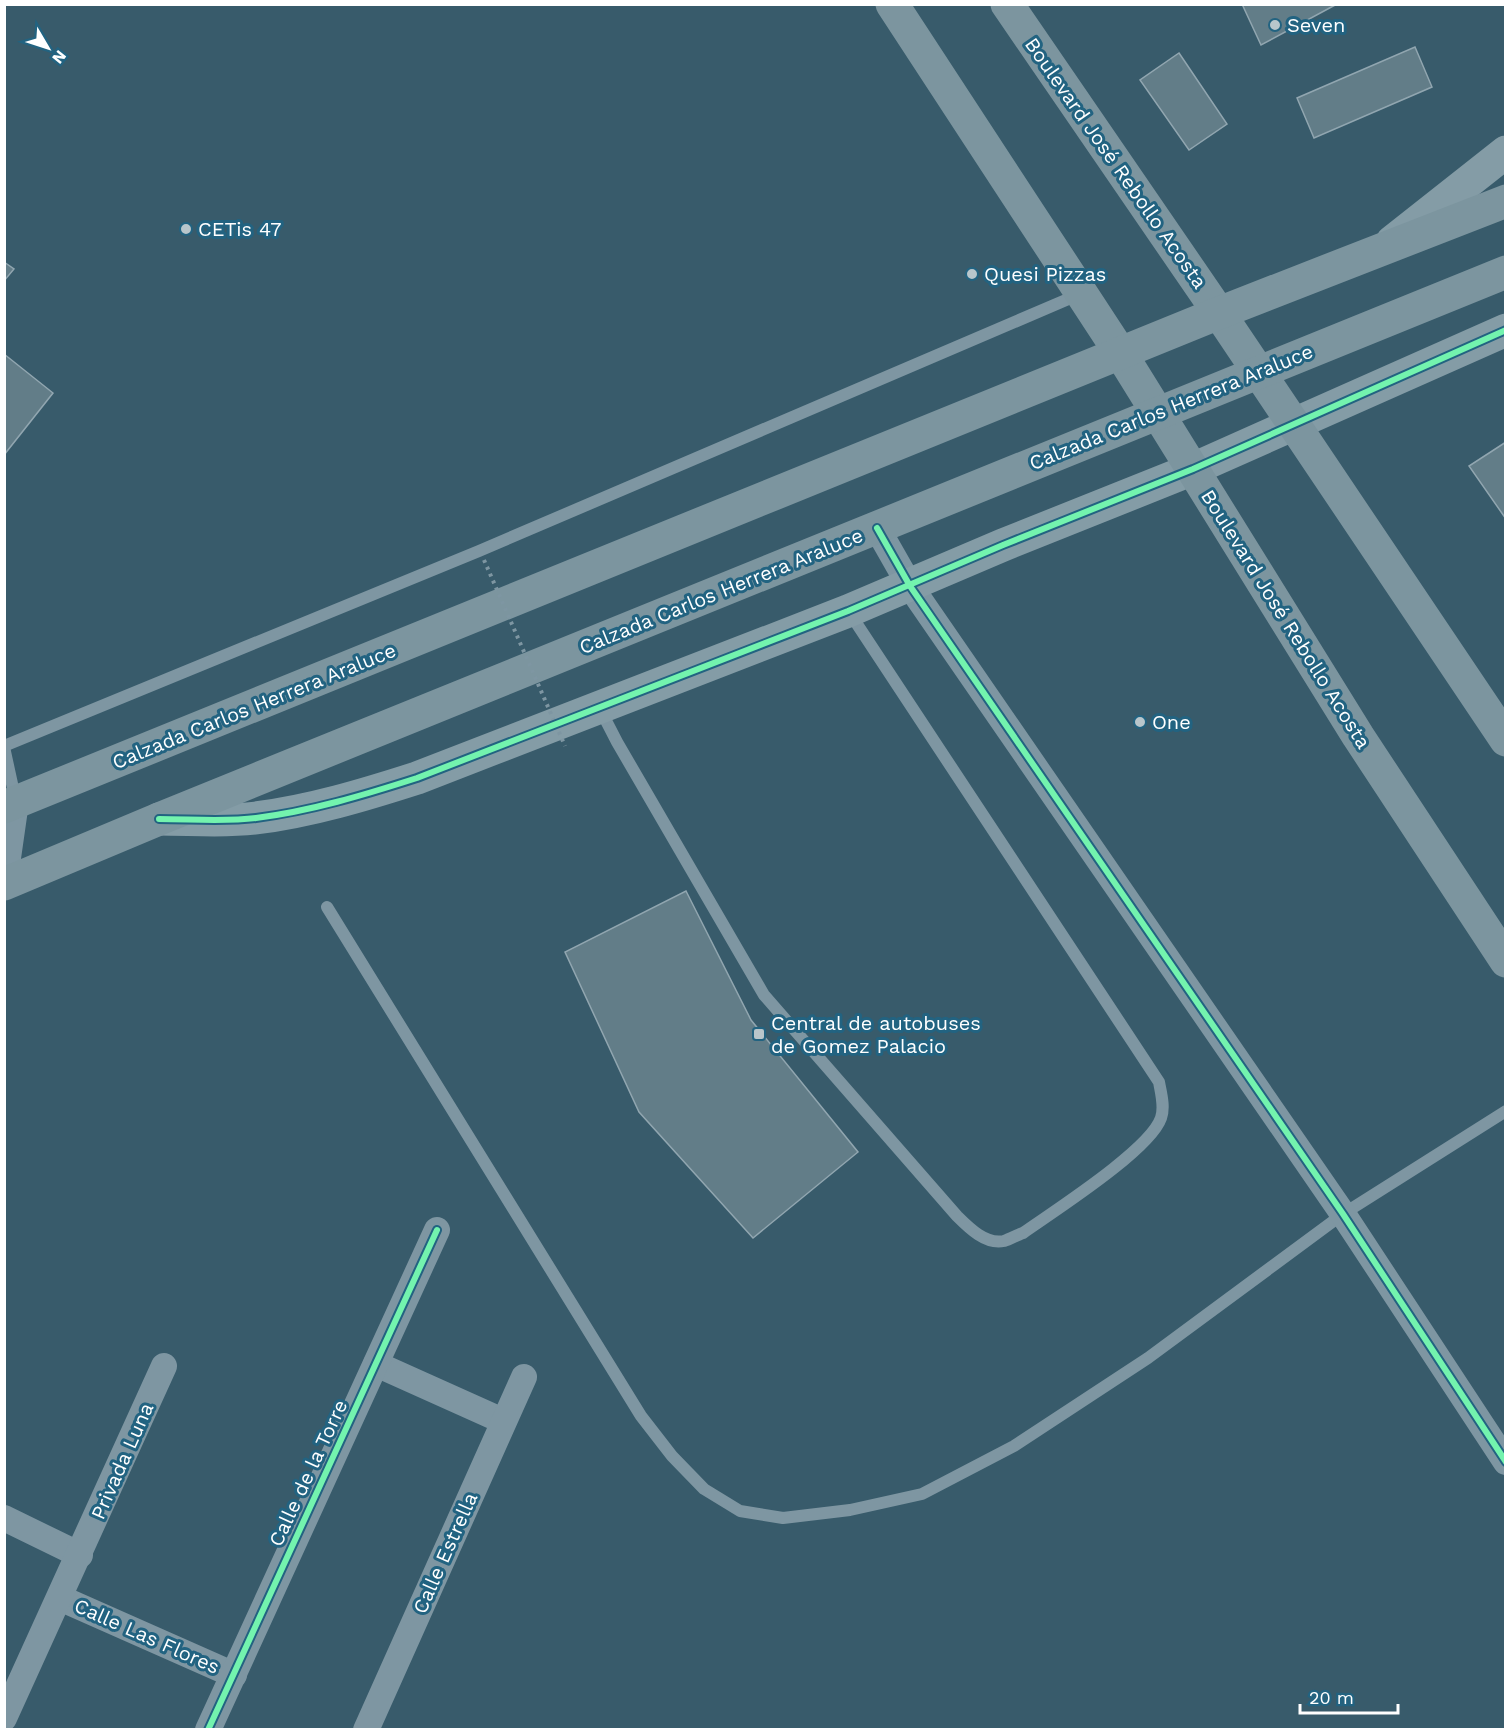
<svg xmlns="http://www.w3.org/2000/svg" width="1510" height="1734" viewBox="0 0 1510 1734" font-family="'Work Sans',sans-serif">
	<rect width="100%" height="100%" fill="#385b6b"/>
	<!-- building -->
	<g fill="#627d88" stroke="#91a6b0" stroke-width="1.5">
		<polygon points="1242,4 1337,4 1261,45"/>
		<polygon points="1415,47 1432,87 1314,138 1297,98"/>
		<polygon points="1179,53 1227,124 1189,150 1140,80"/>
		<polygon points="4,262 14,269 4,281"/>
		<polygon points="4,354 53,393 4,455"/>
		<polygon points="1506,442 1506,519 1469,466"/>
		<polygon points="686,891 751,1020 858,1152 753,1238 639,1112 565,952"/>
	</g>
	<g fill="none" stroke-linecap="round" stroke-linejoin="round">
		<!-- lane -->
		<g stroke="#7e96a2" stroke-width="12">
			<path d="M 600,709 L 617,742 L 764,995 L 957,1216 C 969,1228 986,1245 1004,1241 C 1010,1239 1017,1235 1023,1233 C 1054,1211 1150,1150 1161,1118 C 1165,1107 1161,1093 1159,1082 L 849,612"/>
			<polyline points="4,746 479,551 1080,294"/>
			<polyline points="4,747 16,802"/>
			<polyline points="327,907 641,1416 672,1456 704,1489 740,1511 783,1518 850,1510 922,1494 1014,1446 1148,1358 1343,1214 1506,1111"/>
		</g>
		<!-- street -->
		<g stroke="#7e96a2" stroke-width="26">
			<polyline points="877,528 910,586 1343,1214 1506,1462"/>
			<polyline points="4,886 16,802"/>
			<polyline points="376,1364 503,1421"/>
			<polyline points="4,1518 80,1555"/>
			<polyline points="60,1598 234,1675"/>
			<polyline points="4,1718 164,1366"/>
			<polyline points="208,1730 437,1230"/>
			<polyline points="366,1730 524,1377"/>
		</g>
		<!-- secondary -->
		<g stroke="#849ca6" stroke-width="33">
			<polyline points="1392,242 1506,152"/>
			<path d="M 159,819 C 191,819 225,822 256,818 C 311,811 364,795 417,778 L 848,611 L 1003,545 L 1193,469 L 1506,330"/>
		</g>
		<!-- primary -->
		<g stroke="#7c959f" stroke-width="33">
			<polyline points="892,4 1121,354 1358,736 1506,961"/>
			<polyline points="1007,4 1219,313 1506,740"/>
			<polyline points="4,807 1219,313 1506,201"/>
			<polyline points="4,884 159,819 1506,272"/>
		</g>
		<!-- path-bridge -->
		<polyline stroke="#7e96a2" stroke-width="4" stroke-dasharray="3 4.5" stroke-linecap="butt" points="484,560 565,746"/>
		<defs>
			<g id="cycleway">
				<polyline points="877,528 910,586 1343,1214 1506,1462"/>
				<path d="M 159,819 C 191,819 225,822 256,818 C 311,811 364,795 417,778 L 848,611 L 1003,545 L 1193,469 L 1506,330"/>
				<polyline points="208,1730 437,1230"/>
			</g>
		</defs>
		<!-- cycleway casing -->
		<use href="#cycleway" stroke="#226381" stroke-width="10"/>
		<!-- cycleway -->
		<use href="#cycleway" stroke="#73f3ae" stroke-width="6"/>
	</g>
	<!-- markers -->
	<g fill="#b9c6cb" stroke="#226381" stroke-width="2">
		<circle cx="1275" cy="25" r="6"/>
		<circle cx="186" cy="229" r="6"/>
		<circle cx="972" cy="274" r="6"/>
		<circle cx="1140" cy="722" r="6"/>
		<rect x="753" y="1028" width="12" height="12" rx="3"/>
	</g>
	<g text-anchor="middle" stroke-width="6" stroke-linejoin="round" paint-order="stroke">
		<!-- poi labels -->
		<g font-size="20" fill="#fff" stroke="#226381" text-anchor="start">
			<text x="1287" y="32">Seven</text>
			<text x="198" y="236">CETis 47</text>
			<text x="984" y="281">Quesi Pizzas</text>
			<text x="1152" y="729">One</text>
			<text x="771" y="1030">Central de autobuses<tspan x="771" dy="23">de Gomez Palacio</tspan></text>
		</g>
		<!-- street labels -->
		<g font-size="20" fill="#fff" stroke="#226381">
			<text transform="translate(1116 163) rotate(55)" y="7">Boulevard José Rebollo Acosta</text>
			<text transform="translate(1171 407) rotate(-22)" y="7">Calzada Carlos Herrera Araluce</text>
			<text transform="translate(721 591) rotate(-22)" y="7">Calzada Carlos Herrera Araluce</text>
			<text transform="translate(1286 619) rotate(58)" y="7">Boulevard José Rebollo Acosta</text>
			<text transform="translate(254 706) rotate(-22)" y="7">Calzada Carlos Herrera Araluce</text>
			<text transform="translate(122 1461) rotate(-66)" y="7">Privada Luna</text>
			<text transform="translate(308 1473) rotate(-65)" y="7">Calle de la Torre</text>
			<text transform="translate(445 1553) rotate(-66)" y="7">Calle Estrella</text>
			<text transform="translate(147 1636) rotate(24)" y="7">Calle Las Flores</text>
		</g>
	</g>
	<!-- border -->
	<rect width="1510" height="1734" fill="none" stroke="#ffffff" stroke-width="12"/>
	<!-- north arrow -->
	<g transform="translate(48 48) rotate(129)" stroke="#226381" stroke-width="4.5" paint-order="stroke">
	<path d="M0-4.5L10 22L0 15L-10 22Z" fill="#ffffff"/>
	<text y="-9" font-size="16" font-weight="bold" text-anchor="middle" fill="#ffffff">N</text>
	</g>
	<!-- scale -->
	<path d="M1300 1704v9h98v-9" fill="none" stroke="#ffffff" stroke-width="3"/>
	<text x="1309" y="1704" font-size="18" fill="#ffffff" stroke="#226381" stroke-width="4.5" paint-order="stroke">20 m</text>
</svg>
